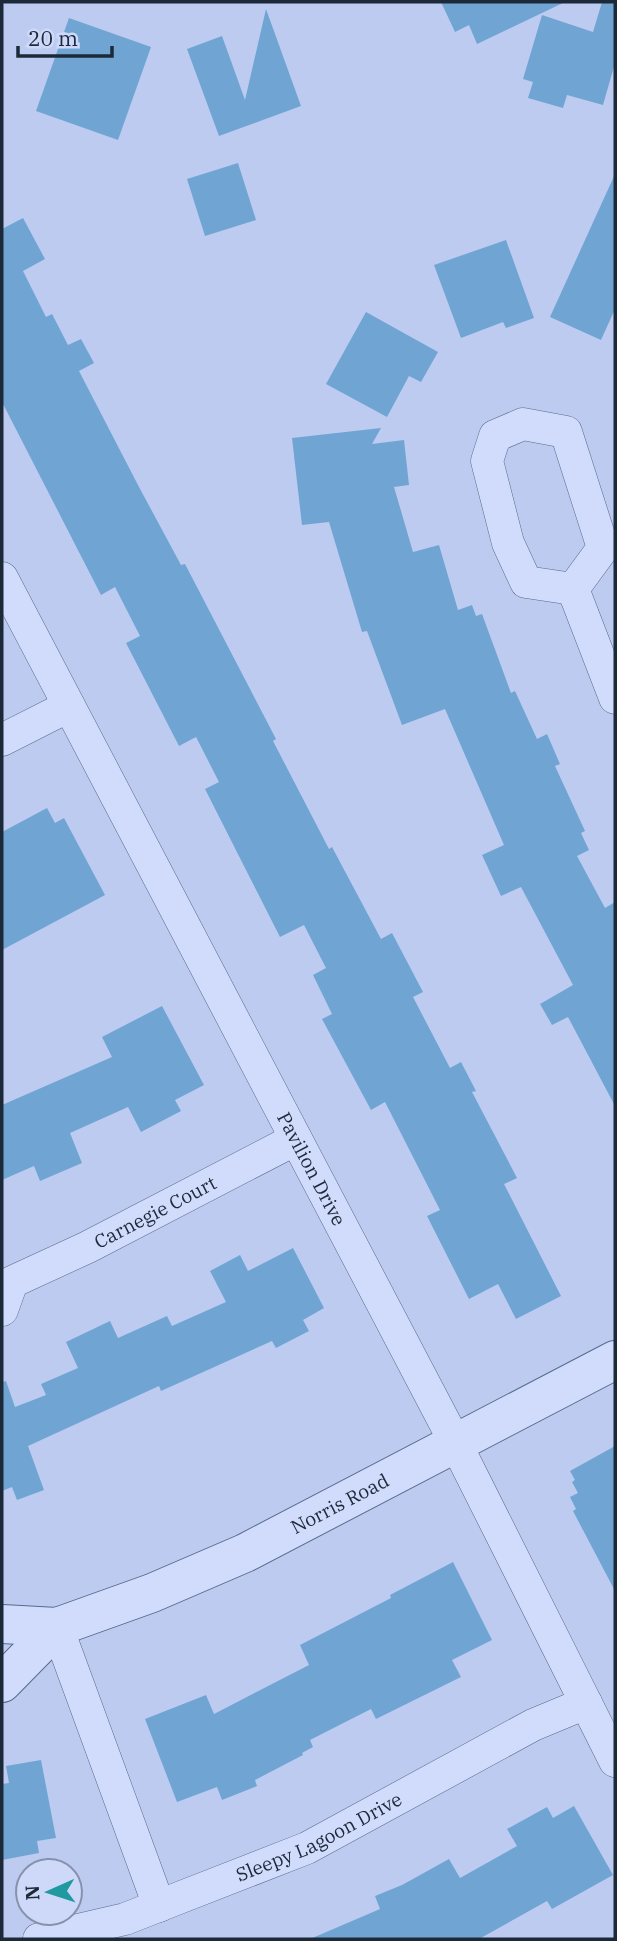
<svg xmlns="http://www.w3.org/2000/svg" width="617" height="1941" viewBox="0 0 617 1941" font-family="'IBM Plex Serif',serif">
	<rect width="100%" height="100%" fill="#bdcbf1"/>
	<!-- building -->
	<g fill="#70a5d3">
		<polygon points="441,2 565,2 477,44 469,25 455,32"/>
		<polygon points="602,2 615,2 615,63 603,105 567,95 563,108 528,98 533,82 523,79 542,15 593,32"/>
		<polygon points="266,9 301,106 219,136 187,49 222,36 245,100"/>
		<polygon points="69,18 151,47 118,140 36,111"/>
		<polygon points="238,163 256,220 205,236 187,179"/>
		<polygon points="615,174 615,309 601,340 550,317"/>
		<polygon points="23,218 45,259 23,271 46,317 52,314 68,345 81,339 94,363 79,371 139,487 181,565 185,564 276,739 273,741 329,849 332,847 381,939 392,933 423,992 413,997 450,1068 461,1062 476,1091 472,1092 517,1178 504,1184 561,1296 516,1319 498,1284 469,1299 427,1216 440,1210 385,1102 371,1110 322,1019 332,1014 313,975 326,968 304,925 280,937 205,789 219,782 196,737 179,746 126,643 140,636 115,587 101,595 2,402 2,229"/>
		<polygon points="506,240 534,318 506,328 503,322 461,338 434,265"/>
		<polygon points="366,312 438,352 421,382 409,376 387,417 326,384"/>
		<polygon points="381,428 372,444 404,440 409,485 394,487 413,552 439,545 458,610 472,605 476,616 482,614 511,693 515,691 537,739 547,734 560,764 555,766 585,831 581,833 589,850 577,856 605,908 615,902 615,1106 568,1017 552,1025 540,1004 573,985 521,887 501,896 482,855 504,845 445,709 402,725 367,631 362,632 329,522 302,525 292,438"/>
		<polygon points="47,808 55,823 64,818 105,895 2,950 2,832"/>
		<polygon points="162,1006 204,1085 175,1100 181,1111 141,1132 128,1107 70,1133 82,1163 40,1181 34,1166 2,1180 2,1105 112,1057 102,1037"/>
		<polygon points="293,1248 324,1308 303,1320 309,1331 276,1348 272,1341 161,1391 159,1386 28,1446 44,1490 17,1500 12,1487 2,1491 2,1382 6,1381 15,1407 46,1395 41,1384 78,1368 66,1342 110,1321 118,1338 167,1316 172,1326 226,1302 210,1271 240,1255 248,1271"/>
		<polygon points="615,1446 615,1591 573,1511 576,1509 570,1497 578,1493 572,1482 575,1480 570,1471"/>
		<polygon points="453,1562 492,1640 452,1660 461,1677 376,1719 371,1709 310,1740 313,1747 302,1753 303,1755 255,1780 257,1786 222,1800 217,1787 177,1802 145,1719 206,1695 214,1714 309,1665 300,1645 391,1598 390,1595"/>
		<polygon points="41,1760 56,1838 37,1841 39,1853 2,1860 2,1784 9,1783 6,1766"/>
		<polygon points="574,1806 613,1875 552,1909 547,1901 479,1939 310,1939 380,1909 375,1896 402,1885 449,1859 460,1878 517,1846 507,1829 547,1807 553,1818"/>
	</g>
	<g fill="none" stroke-linecap="round" stroke-linejoin="round">
		<defs>
			<g id="minor">
				<polygon points="523,424 566,432 603,548 573,589 526,582 508,543 487,461 495,436"/>
				<path id="s1" d="M 2,578 L 456,1444 L 615,1761"/>
				<polyline points="573,589 615,698"/>
				<polyline points="2,740 69,706"/>
				<path id="s2" d="M 2,1310 L 12,1282 L 88,1247 L 296,1139"/>
				<polyline points="57,1627 159,1906"/>
				<path id="s3" d="M 39,1939 L 125,1919 L 307,1848 L 533,1725 L 586,1703"/>
			</g>
			<g id="tertiary">
				<path id="s4" d="M 2,1624 L 57,1627 L 152,1593 L 245,1553 L 615,1360"/>
				<polyline points="2,1683 57,1627"/>
			</g>
		</defs>
		<!-- minor casing -->
		<use href="#minor" stroke="#556c8b" stroke-width="33"/>
		<!-- tertiary casing -->
		<use href="#tertiary" stroke="#556c8b" stroke-width="40"/>
		<!-- minor -->
		<use href="#minor" stroke="#d1dcfc" stroke-width="32"/>
		<!-- tertiary -->
		<use href="#tertiary" stroke="#d1dcfc" stroke-width="38"/>
	</g>
	<g text-anchor="middle" stroke-width="5" stroke-linejoin="round" paint-order="stroke">
		<!-- street labels -->
		<g font-size="19" fill="#1b2939" stroke="#ced8f8">
			<text dy="7" stroke="none"><textPath href="#s1" startOffset="667">Pavilion Drive</textPath></text>
			<text dy="7" stroke="none"><textPath href="#s2" startOffset="189">Carnegie Court</textPath></text>
			<text dy="7" stroke="none"><textPath href="#s4" startOffset="364">Norris Road</textPath></text>
			<text dy="7" stroke="none"><textPath href="#s3" startOffset="299">Sleepy Lagoon Drive</textPath></text>
		</g>
	</g>
	<!-- border -->
	<rect width="617" height="1941" fill="none" stroke="#1b2939" stroke-width="7"/>
	<!-- north arrow -->
	<g transform="translate(49 1892) rotate(267)"><circle r="33" fill="#ced8f8" stroke="#8692ac" stroke-width="2"/>
	<path d="M0-5L12 26L0 18L-12 26Z" fill="#209a9f"/>
	<text y="-10" font-size="19" font-weight="bold" text-anchor="middle" fill="#1b2939">N</text>
	</g>
	<!-- scale -->
	<path d="M18 46v10h94v-10" fill="none" stroke="#1b2939" stroke-width="3.5"/>
	<text x="28" y="46" font-size="21" fill="#1b2939" stroke="#ced8f8" stroke-width="5" paint-order="stroke">20 m</text>
</svg>
